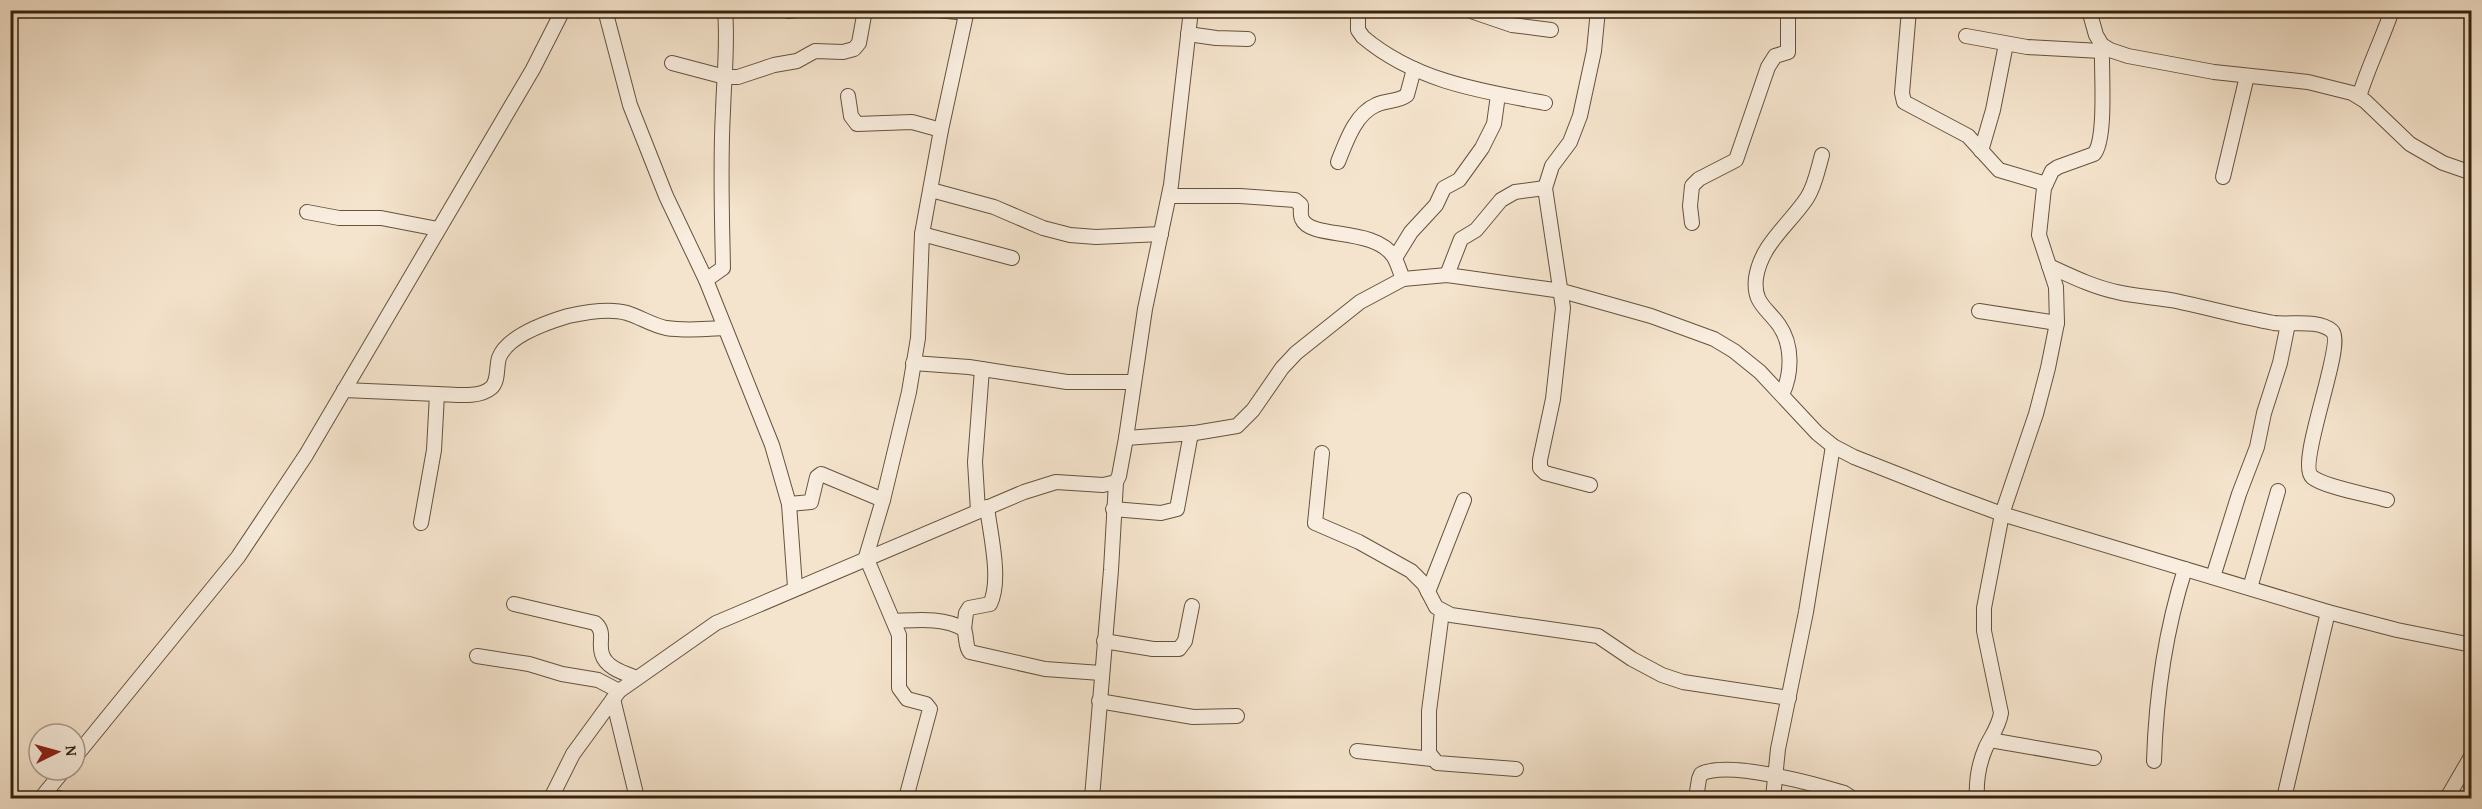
<svg xmlns="http://www.w3.org/2000/svg" width="2482" height="809" viewBox="0 0 2482 809" font-family="'Gentium Book Plus',serif">
	<rect width="100%" height="100%" fill="#f5e4cd"/>
	<filter id="stains"><feTurbulence type="fractalNoise" baseFrequency=".00333" numOctaves="4"/><feColorMatrix values="0 0 0 0 .2 0 0 0 0 .09 0 0 0 0 .02 0 0 0 .5 -.17"/></filter>
	<radialGradient id="worn" r=".72"><stop offset=".6" stop-color="#630" stop-opacity="0"/><stop offset="1" stop-color="#630" stop-opacity=".3"/></radialGradient>
	<g fill="none" stroke-linecap="round" stroke-linejoin="round">
		<defs>
			<g id="minor">
				<polyline points="605,10 630,105 666,196 706,280 772,445 789,504 795,587"/>
				<polyline points="938,10 967,13"/>
				<path d="M 1358,10 L 1358,30 L 1363,37 C 1415,81 1480,91 1545,103"/>
				<polyline points="1468,10 1512,25 1551,30"/>
				<polyline points="1909,10 1902,93 1904,102 1968,136 1999,170 2046,184"/>
				<polyline points="2089,10 2096,35 2102,45 2110,50 2128,56 2214,72 2308,82 2352,93 2365,101 2410,144 2443,163 2472,173"/>
				<polyline points="788,11 796,10"/>
				<polyline points="1188,34 1216,38 1248,39"/>
				<polyline points="1966,36 2027,47 2101,51"/>
				<polyline points="672,63 725,77 738,77 774,65 797,61 815,51 843,52 854,49 859,43 865,10"/>
				<polyline points="848,96 851,116 857,124 912,122 941,130"/>
				<path d="M 2359,97 C 2368,67 2382,40 2392,10"/>
				<polyline points="1981,151 1993,110 2006,44"/>
				<path d="M 1338,162 C 1346,142 1355,114 1376,105 C 1386,100 1398,102 1407,95 L 1414,69"/>
				<polyline points="2223,177 2247,76"/>
				<polyline points="931,190 994,207 1043,228 1070,235 1096,237 1161,234"/>
				<path d="M 1169,196 L 1240,196 L 1295,200 L 1301,205 C 1301,210 1300,215 1302,219 C 1311,240 1374,226 1394,257 C 1398,264 1400,272 1403,279"/>
				<polyline points="307,212 339,218 381,218 438,229"/>
				<polyline points="1692,223 1690,206 1692,186 1699,179 1736,160 1768,67 1775,56 1788,52 1788,10"/>
				<polyline points="922,234 1012,258"/>
				<polyline points="1395,258 1411,232 1436,205 1444,188 1459,180 1482,148 1494,124 1498,95"/>
				<path d="M 2049,266 C 2071,276 2093,287 2117,292 C 2137,297 2157,297 2176,301 C 2209,308 2241,317 2274,323 C 2291,325 2318,319 2332,331 C 2346,344 2296,463 2312,477 C 2324,487 2370,495 2387,500"/>
				<polyline points="1447,275 1461,239 1476,230 1501,200 1515,192 1545,188"/>
				<path d="M 706,280 L 723,268 C 722,216 720,164 723,111 C 724,77 728,45 725,10"/>
				<polyline points="1979,311 2057,323"/>
				<polyline points="913,363 969,367 1067,382 1133,382"/>
				<polyline points="344,390 437,394 434,450 421,523"/>
				<path d="M 437,394 C 453,394 478,399 491,388 C 499,381 496,367 499,358 C 507,336 548,322 568,316 C 586,312 610,308 627,313 C 640,317 652,325 666,328 C 686,331 705,329 725,328"/>
				<path d="M 1782,395 C 1792,374 1793,345 1779,325 C 1766,307 1753,303 1756,278 C 1761,244 1789,225 1807,198 C 1815,186 1818,169 1822,155"/>
				<polyline points="1126,438 1195,433 1237,426 1253,410 1282,368 1296,353 1360,302 1403,279 1447,275 1562,291 1651,316 1714,339 1734,351 1760,372 1817,433 1833,446 1854,457 1948,494 2002,514 2328,612 2397,630 2472,645"/>
				<polyline points="1322,453 1315,523 1359,542 1411,571 1424,584 1436,607 1451,615 1598,636 1632,659 1662,675 1683,682 1789,698"/>
				<polyline points="1590,485 1545,473 1540,468 1540,460 1553,399 1563,308 1545,188 1552,166 1570,142 1580,116 1594,51 1598,10"/>
				<polyline points="789,504 811,502 817,477 821,474 883,500"/>
				<polyline points="1113,509 1161,513 1177,509 1191,433"/>
				<polyline points="978,511 975,462 982,369"/>
				<polyline points="2213,577 2239,494 2257,447 2264,413 2280,363 2288,324"/>
				<polyline points="2250,588 2278,491"/>
				<polyline points="1428,592 1464,500"/>
				<path d="M 514,604 L 595,623 C 606,632 598,642 602,654 C 606,668 624,673 637,678"/>
				<polyline points="1442,612 1429,711 1429,753 1437,763 1516,769"/>
				<path d="M 894,621 C 918,620 943,617 964,629 C 967,636 965,647 970,652 L 1045,669 L 1101,673"/>
				<path d="M 964,629 L 966,613 L 969,608 L 990,604 C 1002,580 990,533 987,507"/>
				<polyline points="1104,641 1153,649 1179,649 1185,641 1192,606"/>
				<polyline points="477,656 529,664 562,674 598,680 619,691"/>
				<polyline points="613,699 637,798"/>
				<polyline points="1099,701 1193,717 1237,716"/>
				<polyline points="1990,740 2094,758"/>
				<polyline points="1357,751 1432,759"/>
				<polyline points="75,757 238,557 306,455 533,69 563,10"/>
				<path d="M 2154,761 C 2156,696 2165,632 2185,569"/>
				<polyline points="43,797 60,798"/>
				<polyline points="41,798 64,770"/>
				<polyline points="551,798 573,754 619,691 716,623 1024,492 1056,482 1103,485 1116,482 1119,476 1126,438 1145,309 1171,185 1191,10"/>
				<polyline points="906,798 930,709 926,704 907,699 899,688 899,635 866,557 883,500 909,392 918,338 922,234 941,130 967,10"/>
				<polyline points="1092,798 1111,570 1116,482"/>
				<path d="M 1696,798 L 1699,779 L 1701,774 C 1728,760 1815,784 1844,793 L 1852,798"/>
				<polyline points="1773,798 1778,749 1806,612 1833,446"/>
				<path d="M 1977,798 C 1976,781 1979,763 1986,747 C 1992,735 1999,726 2001,713 L 1984,631 L 1984,608 L 2002,514 L 2036,414 L 2048,368 L 2057,323 L 2056,287 L 2039,235 L 2044,188 L 2052,171 L 2058,167 L 2094,154 C 2107,139 2101,68 2102,45"/>
				<polyline points="2284,798 2328,612"/>
				<polyline points="2447,798 2472,755"/>
			</g>
		</defs>
		<!-- minor casing -->
		<use href="#minor" stroke="#66523d" stroke-width="16"/>
		<!-- minor -->
		<use href="#minor" stroke="#f8edde" stroke-width="14"/>
	</g>
	<!-- margin -->
	<rect width="2482" height="809" fill="none" stroke="#f5e4cd" stroke-width="36"/>
	<rect x="12" y="12" width="2458" height="785" fill="none" stroke="#36220d" stroke-width="3"/>
	<rect x="18" y="18" width="2446" height="773" fill="none" stroke="#36220d" stroke-width="1.5"/>
	<!-- north arrow -->
	<g transform="translate(57 752) rotate(85)"><circle r="28" fill="#f8edde" stroke="#aa9c8a" stroke-width="1.5"/>
	<path d="M0-4.5L10 22L0 15L-10 22Z" fill="#8f2418"/>
	<text y="-9" font-size="16" font-weight="bold" text-anchor="middle" fill="#36220d">N</text>
	</g>
	<rect width="100%" height="100%" filter="url(#stains)"/>
	<rect width="100%" height="100%" fill="url(#worn)"/>
</svg>
